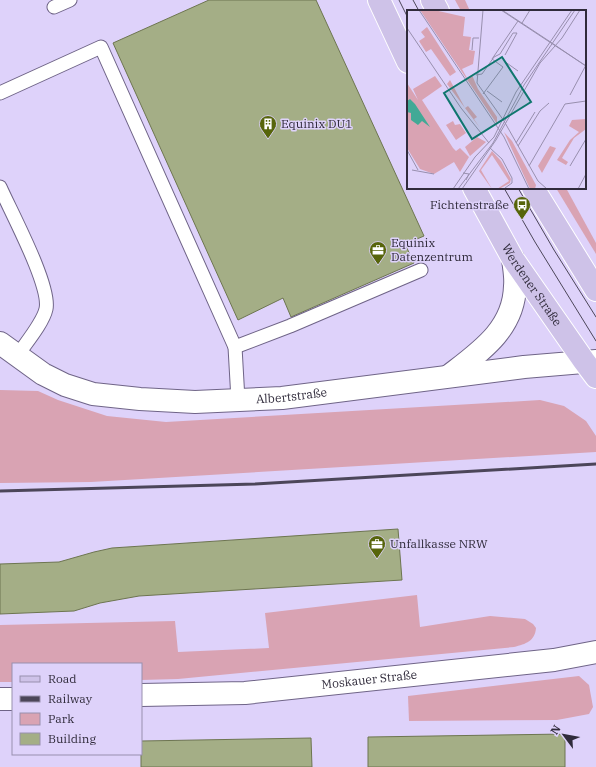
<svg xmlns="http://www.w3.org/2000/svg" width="596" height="767" viewBox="0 0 596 767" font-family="'IBM Plex Serif',serif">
	<rect width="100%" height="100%" fill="#ded2fa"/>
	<!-- green -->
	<g fill="#d9a3b3">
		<polygon points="455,0 465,0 470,11 461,11"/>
		<polygon points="556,188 566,188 596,243 596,254"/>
		<polygon points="0,390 38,391 58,400 107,416 166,422 540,400 564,406 586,421 596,436 596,452 91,482 0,483"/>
		<path d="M 417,595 L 420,627 L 490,616 L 525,619 L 533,624 L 536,628 C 535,641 526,644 514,647 L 178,679 L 141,680 L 141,664 L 13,664 L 13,682 L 0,682 L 0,625 L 175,621 L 178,652 L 269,648 L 265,613 Z"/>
		<polygon points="579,676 589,685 593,707 589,714 557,720 409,721 408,696"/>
	</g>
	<!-- building -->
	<g fill="#a4ae86" stroke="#6d7550">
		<polygon points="209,0 316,0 424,236 405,244 414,263 291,317 283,298 238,320 113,43"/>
		<polygon points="398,529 402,580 139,596 100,603 74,611 0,614 0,564 59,562 94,552 112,548"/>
		<polygon points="565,734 565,767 368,767 368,737"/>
		<polygon points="311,738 312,767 141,767 141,741"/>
	</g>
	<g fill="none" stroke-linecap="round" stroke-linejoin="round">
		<defs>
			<g id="service">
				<polyline points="54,7 70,0"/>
				<polyline points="0,93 101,47 235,347 238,400"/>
				<path d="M 0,187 C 11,212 51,286 46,309 C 43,323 25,344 17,356"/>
				<polyline points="235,347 290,326 421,270"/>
			</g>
			<g id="minor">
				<path id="s1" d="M 141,695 L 245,693 L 554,660 L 596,652"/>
				<polyline points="0,699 13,699"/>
			</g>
			<g id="tertiary">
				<path id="s2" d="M 0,343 L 43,374 L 65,385 L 93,394 L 140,399 L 195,402 L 282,398 L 524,367 L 596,361"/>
				<path d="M 450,375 C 480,352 514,329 515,286 C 516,277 514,268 513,259"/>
			</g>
			<g id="primary">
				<polyline points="379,0 408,62"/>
				<polyline points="432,0 438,11"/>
				<path id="s3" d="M 474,188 L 513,259 L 584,361 L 596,377"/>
				<polyline points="533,188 596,290"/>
			</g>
		</defs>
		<!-- service casing -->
		<use href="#service" stroke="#6f6487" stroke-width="15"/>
		<!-- minor casing -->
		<use href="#minor" stroke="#6f6487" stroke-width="24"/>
		<!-- tertiary casing -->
		<use href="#tertiary" stroke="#6f6487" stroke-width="24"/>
		<!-- primary casing -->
		<use href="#primary" stroke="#fff" stroke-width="24"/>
		<!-- service -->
		<use href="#service" stroke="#fff" stroke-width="13"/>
		<!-- minor -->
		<use href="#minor" stroke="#fff" stroke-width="22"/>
		<!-- tertiary -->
		<use href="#tertiary" stroke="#fff" stroke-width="22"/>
		<!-- primary -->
		<use href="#primary" stroke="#cec2e8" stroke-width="22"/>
		<!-- tram -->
		<g stroke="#4c4659" stroke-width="1">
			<polyline points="399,0 408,18"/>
			<polyline points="413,0 419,11"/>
			<polyline points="504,188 535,242 596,341"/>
			<polyline points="518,188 554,250 596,317"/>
		</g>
		<!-- rail -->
		<polyline stroke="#4c4659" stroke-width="3" points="0,491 255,484 596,464"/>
	</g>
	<!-- icons -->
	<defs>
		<symbol id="building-pin" viewBox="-11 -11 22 30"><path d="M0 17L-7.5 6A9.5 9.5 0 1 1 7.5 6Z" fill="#57650b" stroke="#ded2fa"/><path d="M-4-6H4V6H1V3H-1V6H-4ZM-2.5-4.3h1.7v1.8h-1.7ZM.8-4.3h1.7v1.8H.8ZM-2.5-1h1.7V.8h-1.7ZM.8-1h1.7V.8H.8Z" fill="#fff"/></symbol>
		<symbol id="bus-pin" viewBox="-11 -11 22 30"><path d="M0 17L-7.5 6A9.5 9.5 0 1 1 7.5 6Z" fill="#57650b" stroke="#ded2fa"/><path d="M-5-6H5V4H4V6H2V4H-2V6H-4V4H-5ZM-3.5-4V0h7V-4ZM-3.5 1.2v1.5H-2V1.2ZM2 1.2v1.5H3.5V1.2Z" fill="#fff"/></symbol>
		<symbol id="office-pin" viewBox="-11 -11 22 30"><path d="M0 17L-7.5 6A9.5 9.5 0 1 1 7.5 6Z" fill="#57650b" stroke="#ded2fa"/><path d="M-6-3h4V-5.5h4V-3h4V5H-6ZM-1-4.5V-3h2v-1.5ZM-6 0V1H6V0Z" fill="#fff"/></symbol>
	</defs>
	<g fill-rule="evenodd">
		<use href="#building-pin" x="258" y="114" width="20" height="27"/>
		<use href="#bus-pin" x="512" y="195" width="20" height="27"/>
		<use href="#office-pin" x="368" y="240" width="20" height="27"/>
		<use href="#office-pin" x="367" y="534" width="20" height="27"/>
	</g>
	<g text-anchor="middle" stroke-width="3" stroke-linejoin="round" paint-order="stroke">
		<!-- poi labels -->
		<g font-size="12" fill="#302b3b" stroke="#ded2fa" text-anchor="start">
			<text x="281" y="128">Equinix DU1</text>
			<text x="509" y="209" text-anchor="end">Fichtenstraße</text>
			<text x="391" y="247">Equinix<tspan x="391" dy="14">Datenzentrum</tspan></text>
			<text x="390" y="548">Unfallkasse NRW</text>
		</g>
		<!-- street labels -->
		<g font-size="12" fill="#302b3b" stroke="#ded2fa">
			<text dy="4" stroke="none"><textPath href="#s3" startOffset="113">Werdener Straße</textPath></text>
			<text dy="4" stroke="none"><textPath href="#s2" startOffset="306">Albertstraße</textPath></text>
			<text dy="4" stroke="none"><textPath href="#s1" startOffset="229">Moskauer Straße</textPath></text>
		</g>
	</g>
	<!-- overview -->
	<g transform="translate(407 10)">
		<rect width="179" height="179" fill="#ded2fa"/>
		<path d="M 13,0 L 27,0 L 58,7 L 56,26 L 64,27 L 62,40 L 68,41 L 66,54 L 55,59 L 60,68 L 65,65 L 71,79 L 90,107 L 90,114 ZM 20,17 L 49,62 L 43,66 L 24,39 L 19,42 L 12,31 L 18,27 L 14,22 ZM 28,66 L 35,76 L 15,90 L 46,138 L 49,141 L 53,138 L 62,147 L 53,162 L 47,152 L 27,164 L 13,159 L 0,138 L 0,73 L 11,90 L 6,79 ZM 43,70 L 58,98 L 61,96 L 70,107 L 67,109 L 73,118 L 40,74 ZM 179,109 L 179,119 L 167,128 L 155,148 L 161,152 L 159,155 L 150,150 L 163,130 L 172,122 L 162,116 L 165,110 ZM 46,111 L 48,115 L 53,114 L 59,123 L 49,130 L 39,115 ZM 97,122 L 105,131 L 129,175 L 128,179 L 123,179 ZM 70,127 L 79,132 L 63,146 L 58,137 ZM 143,136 L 149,138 L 135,163 L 131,156 ZM 85,141 L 94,151 L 104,169 L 103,173 L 92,179 L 90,179 L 102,171 L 85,145 L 74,160 L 85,179 L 72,161 Z" fill="#d9a3b3"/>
		<path d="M 3,89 L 8,94 L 23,117 L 15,111 L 11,115 L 4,110 L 4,103 L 0,102 L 0,91 Z" fill="#42a996"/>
		<path fill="none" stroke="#988fae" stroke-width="1" d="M 12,0 L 97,127 L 122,179M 76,0 L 70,73 L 97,111 L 131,171 L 140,179M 94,0 L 179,56M 95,0 L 142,31M 115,13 L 123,0M 0,18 L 54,98 L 82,133M 142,31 L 179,56M 65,40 L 66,28 L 72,28M 97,51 L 111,61M 69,65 L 75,64 L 87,47 L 93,44 L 106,23 L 110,23 L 98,45M 80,81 L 95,92M 76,84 L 96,57 L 85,49 L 111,11M 163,85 L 179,55M 109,133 L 128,102M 111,136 L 133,101 L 142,93M 83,138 L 95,149 L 105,168 L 105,173 L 98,178M 0,140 L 11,160M 122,156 L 158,94 L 179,91M 163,156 L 179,129M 5,160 L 27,164M 56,163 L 62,164 L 59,170M 46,179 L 68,147 L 87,127 L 109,82 L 165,0M 51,179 L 86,133 L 117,75 L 168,0M 55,179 L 89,130 L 133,53 L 155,28 L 173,0M 171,179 L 179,164"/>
		<path fill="#0f766e" fill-opacity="0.15" stroke="#0f766e" stroke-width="2" d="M 95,47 L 124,92 L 65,129 L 37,83 Z"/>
		<rect width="179" height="179" fill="none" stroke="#302b3b" stroke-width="2"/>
	</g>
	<!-- legend -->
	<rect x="12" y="663" width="130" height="92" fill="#ded2fa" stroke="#988fae"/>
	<rect x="20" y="676" width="20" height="6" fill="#cec2e8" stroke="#988fae"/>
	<text x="48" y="683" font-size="12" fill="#302b3b">Road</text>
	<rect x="20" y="696" width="20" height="6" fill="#4c4659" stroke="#988fae"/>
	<text x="48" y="703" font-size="12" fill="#302b3b">Railway</text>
	<rect x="20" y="713" width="20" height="12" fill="#d9a3b3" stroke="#988fae"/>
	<text x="48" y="723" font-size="12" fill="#302b3b">Park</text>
	<rect x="20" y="733" width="20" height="12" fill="#a4ae86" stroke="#988fae"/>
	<text x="48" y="743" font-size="12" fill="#302b3b">Building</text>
	<!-- north arrow -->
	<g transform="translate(564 735) rotate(302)" stroke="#ded2fa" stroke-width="3" paint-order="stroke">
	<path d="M0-3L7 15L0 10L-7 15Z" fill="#302b3b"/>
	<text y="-6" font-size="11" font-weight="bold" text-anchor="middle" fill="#302b3b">N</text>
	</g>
</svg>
